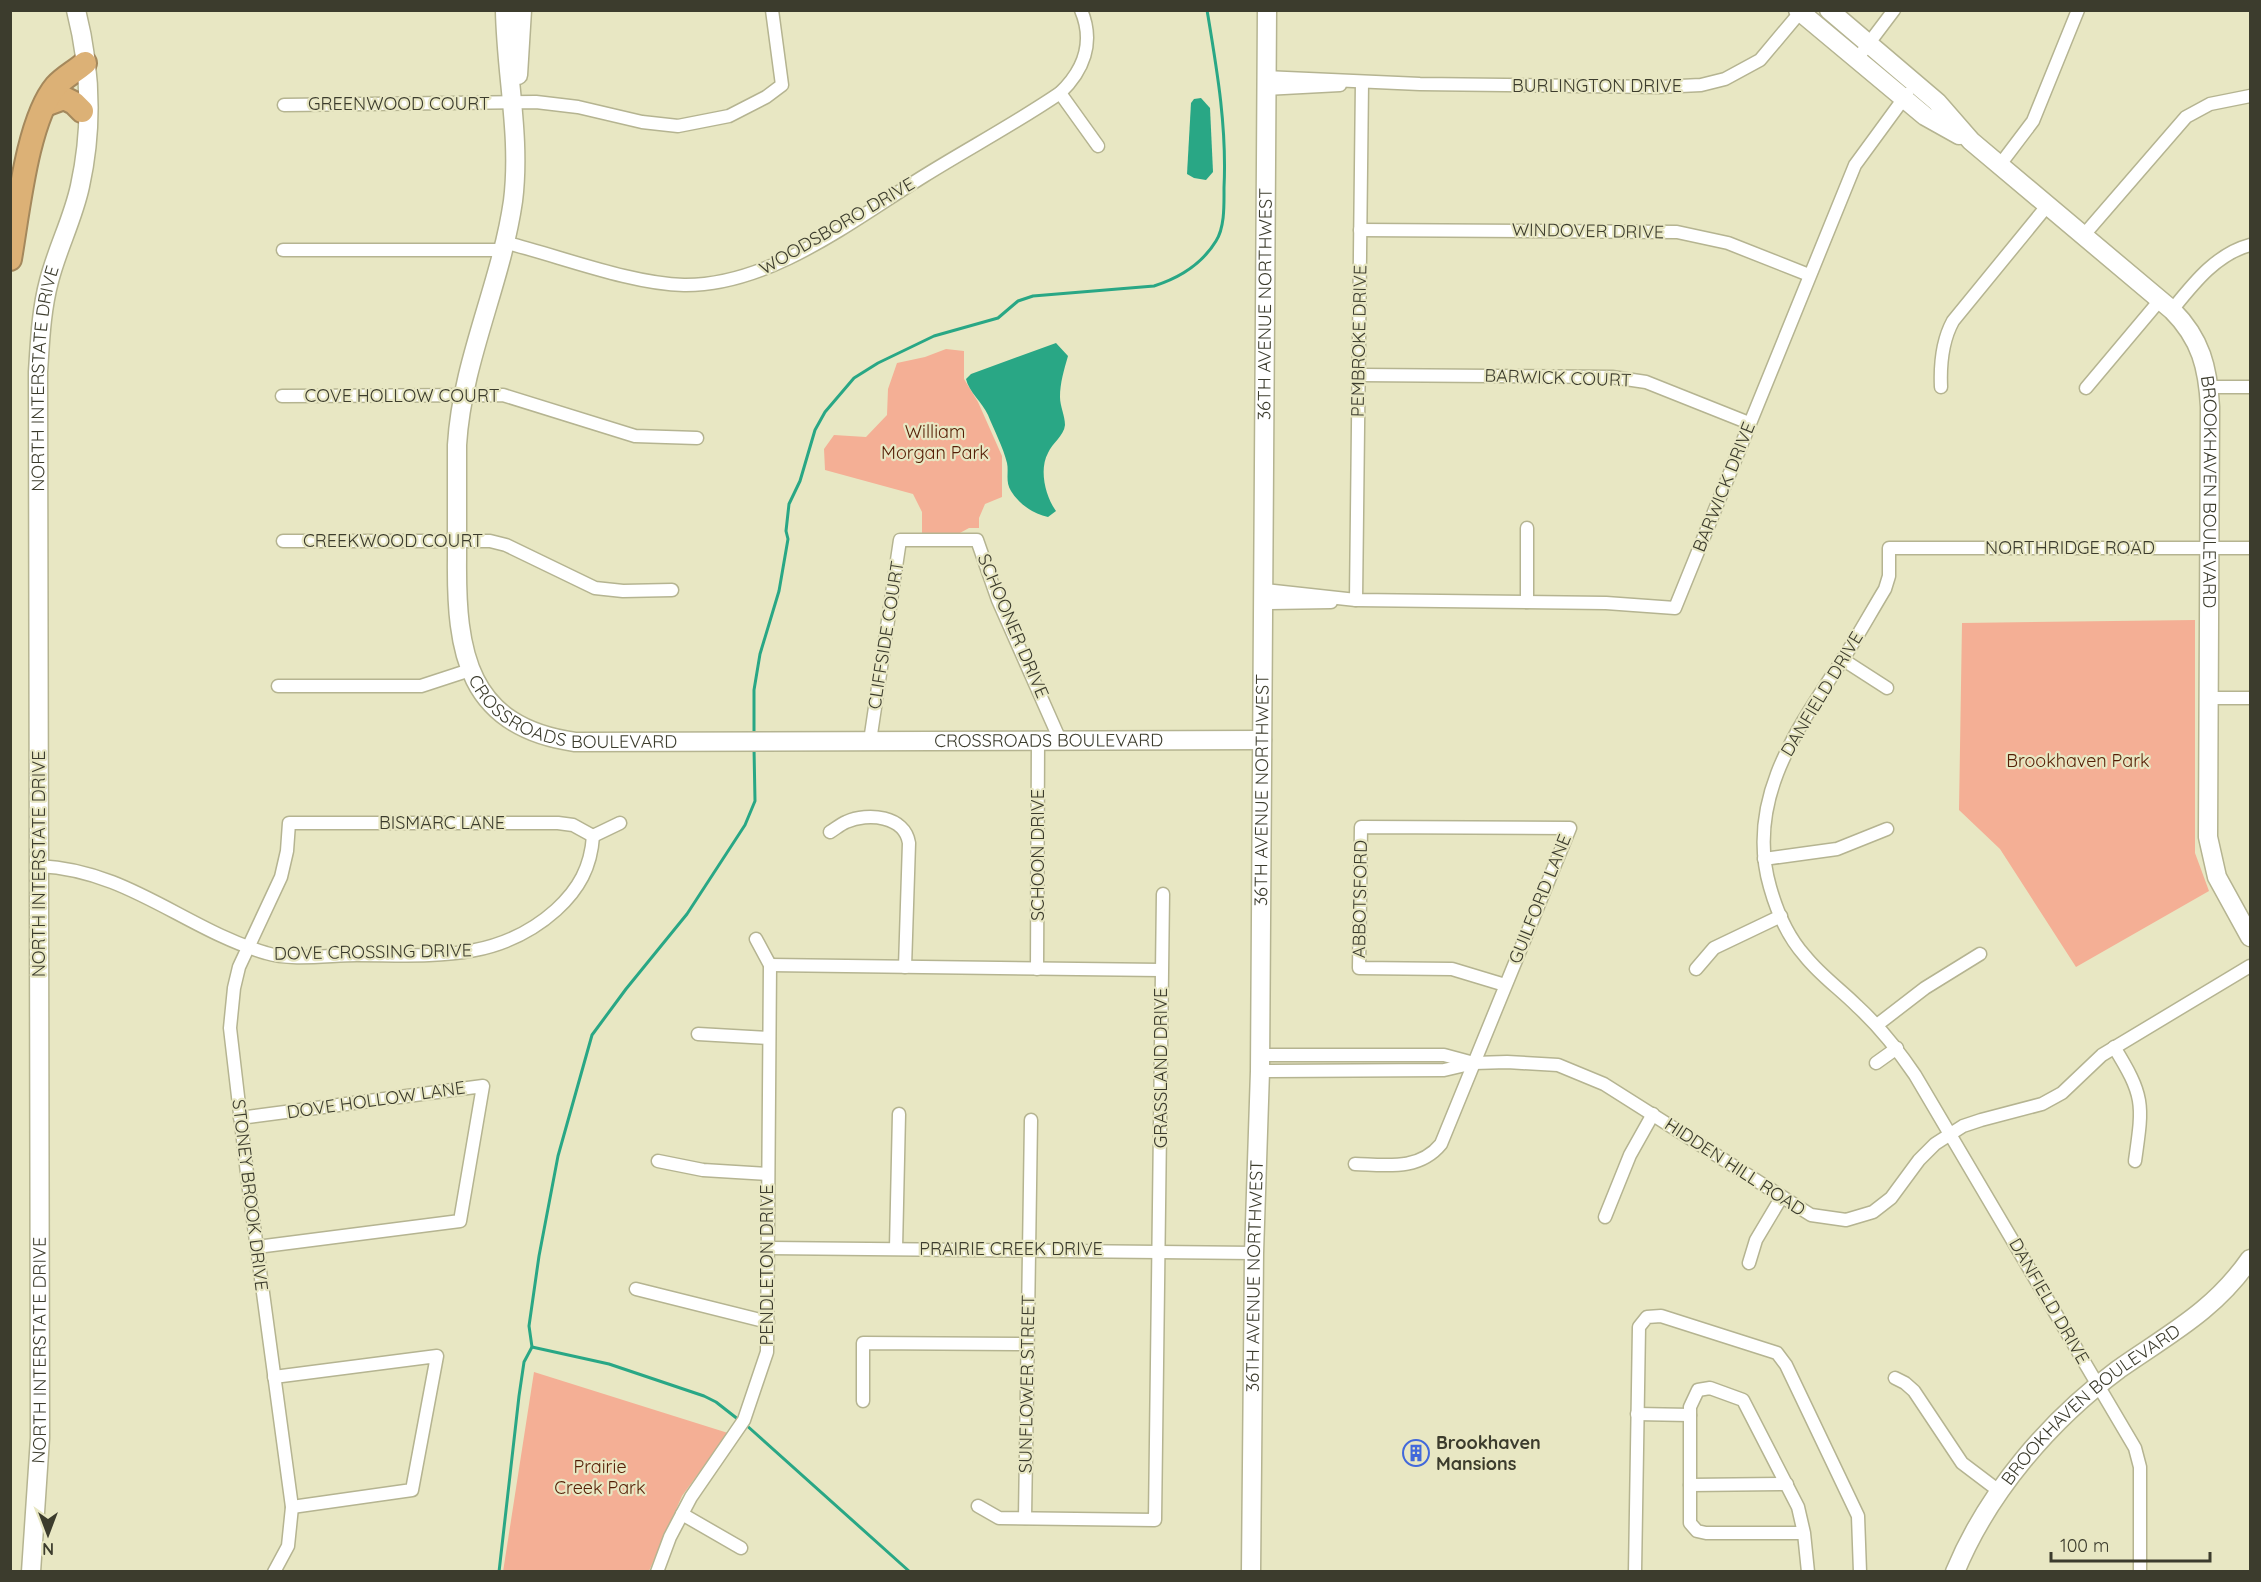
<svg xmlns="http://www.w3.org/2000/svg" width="2261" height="1582" viewBox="0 0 2261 1582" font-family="Quicksand,sans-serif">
	<rect width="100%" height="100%" fill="#e8e7c3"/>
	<!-- green -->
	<g fill="#f4af95">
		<polygon points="946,349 964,351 964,379 978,402 1002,456 1002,497 985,504 979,518 979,528 969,528 958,534 922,534 922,512 913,494 825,470 824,449 834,435 866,437 887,415 888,389 897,363 925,357"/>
		<polygon points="2195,620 2195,853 2209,891 2076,967 2000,849 1959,810 1962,623"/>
		<polygon points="534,1372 728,1433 682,1496 649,1571 503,1572"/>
	</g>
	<!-- water -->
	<g fill="#29a785">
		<polygon points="1201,98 1210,108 1213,172 1206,180 1194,178 1187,174 1191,103 1194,99"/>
		<path d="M 1056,343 L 1068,356 C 1064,370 1060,383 1060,397 C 1060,406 1065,416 1065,425 C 1064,436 1052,443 1048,453 C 1039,469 1045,496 1056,511 L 1048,517 C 1033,514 1019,504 1011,491 C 1005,482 1009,472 1007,463 C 1003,447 994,430 988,415 C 982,402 969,392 966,379 L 971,374 Z"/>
	</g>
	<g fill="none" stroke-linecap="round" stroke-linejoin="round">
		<!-- stream -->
		<g stroke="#29a785" stroke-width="3">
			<path d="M 754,736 L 754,690 L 760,654 L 779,591 L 788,539 L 786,531 L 789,504 L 800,481 L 815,430 L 825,412 L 854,378 L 878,363 L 934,336 L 998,318 L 1018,301 L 1033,296 L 1154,286 C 1179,278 1202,264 1216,241 C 1225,227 1224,204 1224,188 C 1227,127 1217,70 1207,10"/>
			<polyline points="532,1347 609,1364 704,1396 716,1402 739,1420"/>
			<polyline points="745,1424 910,1572"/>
			<polyline points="499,1572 519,1396 524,1362 532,1347 529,1326 539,1256 558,1156 592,1035 626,989 687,914 745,825 755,801 754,748"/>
		</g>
		<defs>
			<g id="street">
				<polyline points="1857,59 1894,10"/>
				<polyline points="1266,77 1420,84 1659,87 1701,85 1725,79 1760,60 1802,10"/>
				<polyline points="1266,89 1340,85"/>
				<polyline points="1060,93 1098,146"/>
				<polyline points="284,105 536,102 578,107 642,122 678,126 729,116 766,97 782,85 772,10"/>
				<polyline points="1999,166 2033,121 2078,10"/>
				<polyline points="1360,230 1677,232 1728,243 1809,275"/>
				<polyline points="2083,236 2186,117 2210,104 2250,96"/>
				<path d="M 503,242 C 557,255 630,284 684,285 C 770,286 853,220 924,176 C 969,148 1016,123 1060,93 C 1083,71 1095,43 1081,10"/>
				<polyline points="283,250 501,250"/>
				<path d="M 2172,310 C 2193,284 2216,254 2250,245"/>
				<polyline points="1359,375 1612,377 1646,382 1749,423"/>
				<path d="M 1941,387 C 1940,364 1942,341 1953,321 L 2047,206"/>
				<polyline points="2209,387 2250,387"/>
				<polyline points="2086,388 2160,300"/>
				<polyline points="282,396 503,395 635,436 697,438"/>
				<polyline points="283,541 490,541 506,545 595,588 623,591 672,590"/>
				<polyline points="1264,590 1356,600 1606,603 1675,608 1855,165 1907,94"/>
				<polyline points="1356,600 1362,82"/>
				<polyline points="1527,602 1527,528"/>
				<polyline points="1264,603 1331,602"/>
				<polyline points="1842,659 1887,688"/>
				<polyline points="278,686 421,686 470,670"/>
				<polyline points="2208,698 2250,698"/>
				<polyline points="870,741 900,540 977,540 998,600 1060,740"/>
				<path d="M 830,832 C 835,829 841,824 846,822 C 868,812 905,816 909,843 L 905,967"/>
				<polyline points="593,836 620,823"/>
				<polyline points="1764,859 1837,849 1887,829"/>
				<path d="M 39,866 C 128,870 185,929 266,953 C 290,961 331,955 357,955 C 430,955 497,963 556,910 C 579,889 591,867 593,836"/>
				<polyline points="770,965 1161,970"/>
				<polyline points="1037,969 1038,741"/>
				<polyline points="1696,969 1714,948 1781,916"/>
				<polyline points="1877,1025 1925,988 1980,954"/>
				<polyline points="698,1034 769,1038"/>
				<path d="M 2114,1047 C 2145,1097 2143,1104 2135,1161"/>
				<polyline points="1260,1055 1444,1055 1470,1062"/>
				<polyline points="1876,1063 1897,1048"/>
				<polyline points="1260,1071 1444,1070 1474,1063 1507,1062 1558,1065 1604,1084 1811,1215 1846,1220 1873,1212 1891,1198 1919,1160 1935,1144 1963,1126 1981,1120 2042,1104 2062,1093 2102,1055 2250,966"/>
				<polyline points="240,1118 483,1086 460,1221 257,1247"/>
				<polyline points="658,1161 703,1170 767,1174"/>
				<path d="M 1355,1164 C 1386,1165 1419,1171 1441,1144 L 1570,828 L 1361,827 L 1359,968 L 1452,969 L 1505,985"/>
				<polyline points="1605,1217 1630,1155 1653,1114"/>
				<polyline points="768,1248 1254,1253"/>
				<polyline points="896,1248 899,1114"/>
				<polyline points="1749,1263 1756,1240 1781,1198"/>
				<polyline points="636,1289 768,1322"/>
				<polyline points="274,1377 437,1356 412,1490 292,1507"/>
				<polyline points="1895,1378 1905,1383 1914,1391 1962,1463 1999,1491"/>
				<polyline points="863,1401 863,1343 1027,1344"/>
				<polyline points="1637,1414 1690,1415"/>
				<polyline points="1690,1485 1787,1484"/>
				<polyline points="978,1506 999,1518 1155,1520 1163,894"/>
				<polyline points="682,1514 741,1548"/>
				<polyline points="1025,1518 1031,1120"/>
				<polyline points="1804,1533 1706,1533 1697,1531 1690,1523 1690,1407 1698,1390 1710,1388 1743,1400 1798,1507 1804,1533 1808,1572"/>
				<polyline points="274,1572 288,1546 292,1507 248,1182 230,1028 234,988 239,967 281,877 287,851 289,823 558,823 573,825 593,836"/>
				<polyline points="657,1572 670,1537 691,1497 744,1420 767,1352 770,965 756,939"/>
				<polyline points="1635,1572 1639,1327 1647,1317 1661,1316 1777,1353 1786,1365 1858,1516 1860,1572"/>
				<path d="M 2140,1572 L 2140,1467 L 2135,1448 L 1915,1075 C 1898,1050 1880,1027 1857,1006 C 1840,989 1820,975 1805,956 C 1788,937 1777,912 1770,887 C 1745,800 1797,729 1843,659 C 1858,636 1871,612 1885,589 L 1889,576 L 1889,548 L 2250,548"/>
			</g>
			<g id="secondary">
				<path id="s1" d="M 505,10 C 506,74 521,137 513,201 C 501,284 462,361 457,445 C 457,483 457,521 457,559 C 456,652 467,727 575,742 L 1262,740"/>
				<polyline points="1798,10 1925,116 1959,135"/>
				<path id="s2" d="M 1829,10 L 1937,102 L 1971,141 L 2172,310 C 2201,339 2208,368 2210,407 L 2208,837 L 2217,877 L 2250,937"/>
				<polyline points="518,75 522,10"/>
				<path id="s3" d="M 31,1572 L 40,1438 L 38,372 C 40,342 41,311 49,281 C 57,249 73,219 80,186 C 93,127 91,69 76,10"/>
				<path id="s4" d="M 1251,1572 L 1254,1253 L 1260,1071 L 1267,10"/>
				<path id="s5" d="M 1955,1572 C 1988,1492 2050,1420 2119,1369 C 2169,1334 2214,1311 2250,1259"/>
			</g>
			<g id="highway">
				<polyline points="45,105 64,98 74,103 82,111"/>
				<path d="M 10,259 C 18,214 27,120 56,86 C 64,77 76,71 85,63"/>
			</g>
		</defs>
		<!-- street casing -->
		<use href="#street" stroke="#b5b491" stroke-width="15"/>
		<!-- secondary casing -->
		<use href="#secondary" stroke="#b5b491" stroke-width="21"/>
		<!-- highway casing -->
		<use href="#highway" stroke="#a4885c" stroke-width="26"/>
		<!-- street -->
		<use href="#street" stroke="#fff" stroke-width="12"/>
		<!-- secondary -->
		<use href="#secondary" stroke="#fff" stroke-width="18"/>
		<!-- highway -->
		<use href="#highway" stroke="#dcb176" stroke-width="22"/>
	</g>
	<!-- icons -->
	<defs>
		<symbol id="building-ring" viewBox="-11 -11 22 22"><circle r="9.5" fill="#e8e7c3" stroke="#4269db" stroke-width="1.5"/><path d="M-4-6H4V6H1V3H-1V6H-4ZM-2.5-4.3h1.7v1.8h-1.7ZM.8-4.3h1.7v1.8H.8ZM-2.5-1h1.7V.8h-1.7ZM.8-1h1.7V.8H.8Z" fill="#4269db"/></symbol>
	</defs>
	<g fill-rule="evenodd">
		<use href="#building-ring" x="1401" y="1438" width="30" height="30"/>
	</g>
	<g text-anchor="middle" stroke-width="4.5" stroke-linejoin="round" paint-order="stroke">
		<!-- street labels -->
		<g font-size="18" fill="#3c3c2d" stroke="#e8e7c3">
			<text x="1597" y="92">BURLINGTON DRIVE</text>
			<text x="399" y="110">GREENWOOD COURT</text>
			<text transform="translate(837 226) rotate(-30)" y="6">WOODSBORO DRIVE</text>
			<text transform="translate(1588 231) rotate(1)" y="6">WINDOVER DRIVE</text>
			<text dy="6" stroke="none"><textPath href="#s4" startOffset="1268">36TH AVENUE NORTHWEST</textPath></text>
			<text transform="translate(1359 341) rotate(-89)" y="6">PEMBROKE DRIVE</text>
			<text transform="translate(1558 378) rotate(2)" y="6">BARWICK COURT</text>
			<text dy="6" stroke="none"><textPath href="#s3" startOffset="1194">NORTH INTERSTATE DRIVE</textPath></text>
			<text x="402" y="402">COVE HOLLOW COURT</text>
			<text transform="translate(1724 487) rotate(-68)" y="6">BARWICK DRIVE</text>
			<text dy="6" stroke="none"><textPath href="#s2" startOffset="648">BROOKHAVEN BOULEVARD</textPath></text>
			<text x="393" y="547">CREEKWOOD COURT</text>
			<text x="2070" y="554">NORTHRIDGE ROAD</text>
			<text transform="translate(1013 626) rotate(67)" y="6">SCHOONER DRIVE</text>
			<text transform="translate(886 635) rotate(-81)" y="6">CLIFFSIDE COURT</text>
			<text transform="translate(1822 694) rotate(-59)" y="6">DANFIELD DRIVE</text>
			<text dy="6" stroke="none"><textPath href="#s1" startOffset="790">CROSSROADS BOULEVARD</textPath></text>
			<text dy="6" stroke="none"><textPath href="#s1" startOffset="1276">CROSSROADS BOULEVARD</textPath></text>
			<text dy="6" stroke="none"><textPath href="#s4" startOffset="782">36TH AVENUE NORTHWEST</textPath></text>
			<text x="442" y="829">BISMARC LANE</text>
			<text transform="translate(1038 855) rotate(-90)" y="6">SCHOON DRIVE</text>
			<text transform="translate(39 864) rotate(-90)" y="6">NORTH INTERSTATE DRIVE</text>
			<text transform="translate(1360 899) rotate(-89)" y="6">ABBOTSFORD</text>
			<text transform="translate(1540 899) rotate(-68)" y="6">GUILFORD LANE</text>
			<text transform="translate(373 952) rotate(-1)" y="6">DOVE CROSSING DRIVE</text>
			<text transform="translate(1161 1068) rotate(-90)" y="6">GRASSLAND DRIVE</text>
			<text transform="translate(376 1100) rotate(-8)" y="6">DOVE HOLLOW LANE</text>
			<text transform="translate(1735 1167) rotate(33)" y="6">HIDDEN HILL ROAD</text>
			<text transform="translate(250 1195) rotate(83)" y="6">STONEY BROOK DRIVE</text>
			<text x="1011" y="1255">PRAIRIE CREEK DRIVE</text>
			<text transform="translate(767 1265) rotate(-90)" y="6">PENDLETON DRIVE</text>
			<text dy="6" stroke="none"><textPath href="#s4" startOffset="296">36TH AVENUE NORTHWEST</textPath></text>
			<text transform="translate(2049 1301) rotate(60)" y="6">DANFIELD DRIVE</text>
			<text dy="6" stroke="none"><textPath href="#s3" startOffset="222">NORTH INTERSTATE DRIVE</textPath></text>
			<text transform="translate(1027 1384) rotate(-89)" y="6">SUNFLOWER STREET</text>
			<text dy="6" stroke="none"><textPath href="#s5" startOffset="219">BROOKHAVEN BOULEVARD</textPath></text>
		</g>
		<!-- park labels -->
		<g font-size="18" fill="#541d04" stroke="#e8e7c3">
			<text x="935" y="438">William<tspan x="935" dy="21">Morgan Park</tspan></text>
			<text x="2078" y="767">Brookhaven Park</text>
			<text x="600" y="1473">Prairie<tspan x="600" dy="21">Creek Park</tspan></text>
		</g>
		<!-- poi labels -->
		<g font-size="18" font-weight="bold" fill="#3c3c2d" stroke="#e8e7c3" text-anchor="start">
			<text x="1436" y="1449">Brookhaven<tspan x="1436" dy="21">Mansions</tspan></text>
		</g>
	</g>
	<!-- border -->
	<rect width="2261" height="1582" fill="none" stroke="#3c3c2d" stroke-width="24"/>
	<!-- north arrow -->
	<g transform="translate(48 1534) rotate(180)" stroke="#e8e7c3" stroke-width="4.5" paint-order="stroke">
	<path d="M0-4.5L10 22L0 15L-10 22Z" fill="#3c3c2d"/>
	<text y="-9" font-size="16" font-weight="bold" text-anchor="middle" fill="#3c3c2d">N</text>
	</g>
	<!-- scale -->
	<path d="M2051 1552v9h159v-9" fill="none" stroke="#3c3c2d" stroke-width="3"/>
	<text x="2060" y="1552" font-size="18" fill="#3c3c2d" stroke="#e8e7c3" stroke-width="4.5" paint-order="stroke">100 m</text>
</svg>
